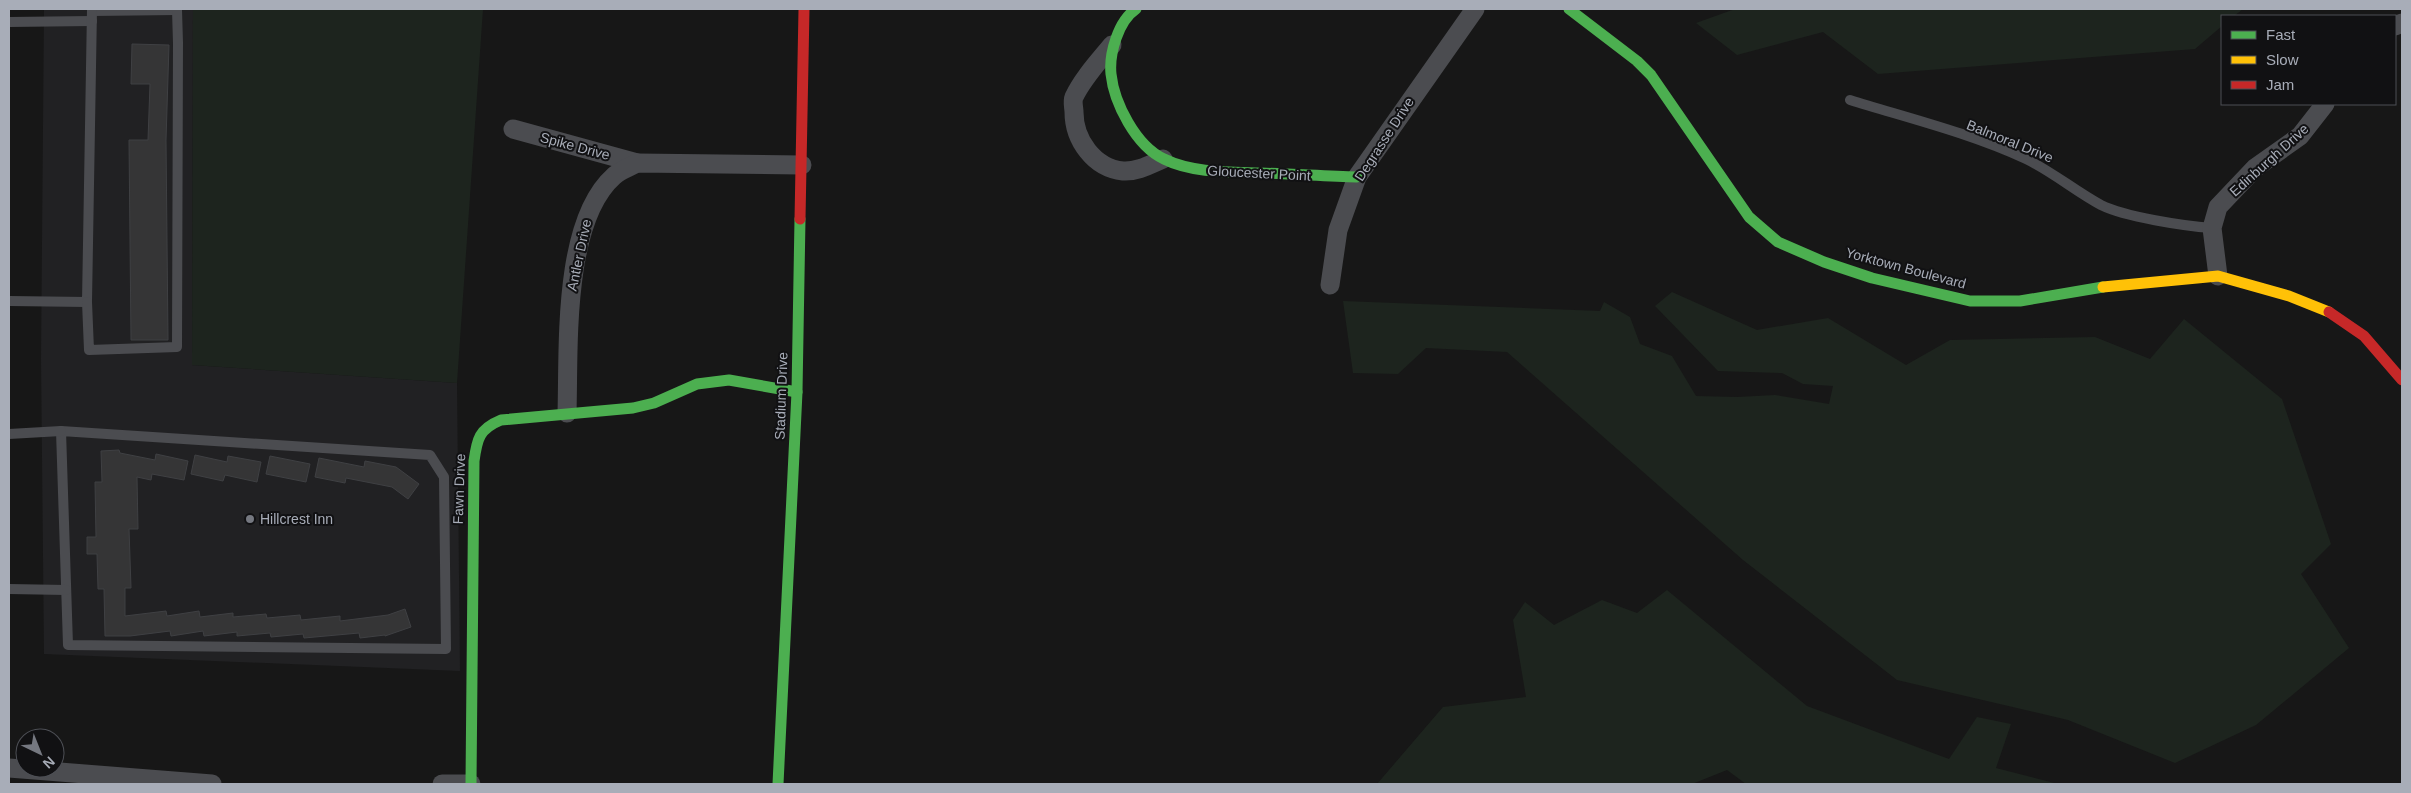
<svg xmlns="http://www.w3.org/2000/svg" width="2411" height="793" viewBox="0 0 2411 793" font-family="Arial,sans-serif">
	<rect width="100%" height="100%" fill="#171717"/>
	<!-- built -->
	<polygon fill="#212123" points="44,9 193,9 192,365 457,383 460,671 44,654 41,359"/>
	<!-- green -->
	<g fill="#1d241e">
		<polygon points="193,9 483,9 457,383 192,365"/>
		<polygon points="1735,9 2243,9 2234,16 2222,16 2222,26 2195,49 1878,74 1823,32 1737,55 1696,23"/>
		<polygon points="1672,292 1757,330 1828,318 1906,365 1950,340 2095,337 2150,359 2184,319 2282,399 2331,544 2301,574 2349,648 2256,725 2175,763 2068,720 1897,680 1743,560 1507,352 1426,348 1398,374 1353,373 1343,301 1600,311 1604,302 1630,317 1640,344 1672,356 1696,396 1737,397 1775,395 1829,404 1833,386 1803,384 1782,373 1718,371 1655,306"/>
		<polygon points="1667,590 1807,706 1949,759 1977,717 2011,724 1996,768 2058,784 1746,784 1727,770 1692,784 1377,784 1443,707 1526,697 1513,620 1525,602 1554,625 1602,600 1637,613"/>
	</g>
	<!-- building -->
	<g fill="#353536" stroke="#3f4043">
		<polygon points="132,44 169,45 166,140 168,340 131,340 129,140 148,140 150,84 131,84"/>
		<polygon points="119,450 120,453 155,460 156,454 188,461 184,480 152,474 151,480 137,477 138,529 129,529 131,588 125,588 125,616 166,611 167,616 199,611 200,617 233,613 233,617 266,614 267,618 300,615 301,620 340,616 340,621 388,615 405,609 411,627 385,636 385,635 360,638 359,633 304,638 303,634 271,637 270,633 237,636 237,632 204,636 203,631 171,636 170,631 130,636 105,636 104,589 98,589 97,554 87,554 87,537 96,537 95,482 102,482 101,451"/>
		<polygon points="195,455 227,462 228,456 261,462 257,482 225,475 223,481 191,474"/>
		<polygon points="270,456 310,464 306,482 266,474"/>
		<polygon points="319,458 364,467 365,461 396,467 419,484 408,499 392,487 346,478 345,483 315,477"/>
	</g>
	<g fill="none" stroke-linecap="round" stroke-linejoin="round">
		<!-- lane -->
		<g stroke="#4b4c50" stroke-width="10">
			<polyline points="92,11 177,10 177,9"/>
			<polyline points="9,22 92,21"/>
			<path d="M 1850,100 C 1908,118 1970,133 2026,159 C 2053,172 2075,191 2101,205 C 2125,217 2184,226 2212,228"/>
			<polyline points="9,301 87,302 92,9"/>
			<polyline points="87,302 89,350 177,347 178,43 177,10"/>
			<polygon points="61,431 430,455 444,477 446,649 68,645"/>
			<polyline points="9,434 61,431"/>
			<polyline points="9,589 66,590"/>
		</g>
		<!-- street -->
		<g stroke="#4b4c50" stroke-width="19">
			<polyline points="2395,26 2402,23"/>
			<path d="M 1112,45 C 1099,61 1083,78 1074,97 C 1072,102 1074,108 1074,112 C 1074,140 1094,168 1123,171 C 1137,172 1151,164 1163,159"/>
			<polyline points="513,129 637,163"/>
			<polyline points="2218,276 2212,228 2218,207 2255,168 2300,136 2325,104"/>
			<polyline points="1330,285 1338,230 1357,177 1475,9"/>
			<path d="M 567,413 C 569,349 562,222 614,176 C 620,170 630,167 637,163 L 802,165"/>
			<polyline points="9,768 212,784"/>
			<polyline points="442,784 471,784"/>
		</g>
		<!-- fast -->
		<g stroke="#4caf50" stroke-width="11">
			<path d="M 1136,9 C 1118,21 1109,54 1111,74 C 1114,103 1136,146 1164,159 C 1192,173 1230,172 1261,173 C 1293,174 1325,176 1357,177"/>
			<polyline points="1569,9 1637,61 1651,75 1749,217 1778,242 1824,262 1872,278 1970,301 2020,301 2103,287"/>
			<path d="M 471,783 L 474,461 C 477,439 479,429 501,420 L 633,408 L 654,403 L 697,384 L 729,380 L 797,392"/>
			<polyline points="778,784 797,392 800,219"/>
		</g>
		<!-- slow -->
		<polyline stroke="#ffc107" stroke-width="11" points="2103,287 2218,276 2289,296 2329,312"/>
		<!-- jam -->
		<g stroke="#c62828" stroke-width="11">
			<polyline points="800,219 804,9"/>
			<polyline points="2329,312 2364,336 2402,380"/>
		</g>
	</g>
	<!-- markers -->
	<circle fill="#757880" stroke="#111113" stroke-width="2" cx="250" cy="519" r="5"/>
	<g text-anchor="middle" stroke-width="4" stroke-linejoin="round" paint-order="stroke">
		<!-- street labels -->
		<g font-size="14" fill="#a8adb8" stroke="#111113">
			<text transform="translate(1384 139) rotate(-57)" y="5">Degrasse Drive</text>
			<text transform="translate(2010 141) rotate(22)" y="5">Balmoral Drive</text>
			<text transform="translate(575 146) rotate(15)" y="5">Spike Drive</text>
			<text transform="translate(2269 160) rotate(-42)" y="5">Edinburgh Drive</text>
			<text transform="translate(1259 173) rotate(3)" y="5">Gloucester Point</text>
			<text transform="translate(579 255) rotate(-78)" y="5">Antler Drive</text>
			<text transform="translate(1906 268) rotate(15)" y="5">Yorktown Boulevard</text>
			<text transform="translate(781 396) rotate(-88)" y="5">Stadium Drive</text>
			<text transform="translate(459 489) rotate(-88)" y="5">Fawn Drive</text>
		</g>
		<!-- poi labels -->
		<g font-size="14" fill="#a8adb8" stroke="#111113" text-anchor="start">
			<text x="260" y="524">Hillcrest Inn</text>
		</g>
	</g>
	<!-- border -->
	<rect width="2411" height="793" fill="none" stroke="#a8adb8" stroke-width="20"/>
	<!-- legend -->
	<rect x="2221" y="15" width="175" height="90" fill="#111113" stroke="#4d4f55"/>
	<rect x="2231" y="31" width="25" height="8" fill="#4caf50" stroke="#4d4f55"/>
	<text x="2266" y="40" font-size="15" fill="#a8adb8">Fast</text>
	<rect x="2231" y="56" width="25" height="8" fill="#ffc107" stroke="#4d4f55"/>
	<text x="2266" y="65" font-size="15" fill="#a8adb8">Slow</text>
	<rect x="2231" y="81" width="25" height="8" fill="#c62828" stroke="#4d4f55"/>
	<text x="2266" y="90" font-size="15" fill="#a8adb8">Jam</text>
	<!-- north arrow -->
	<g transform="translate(40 753) rotate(137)"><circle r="24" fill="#111113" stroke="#4d4f55"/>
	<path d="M0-4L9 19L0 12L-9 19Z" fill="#757880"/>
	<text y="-8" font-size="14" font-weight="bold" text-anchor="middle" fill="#a8adb8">N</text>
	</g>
</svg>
